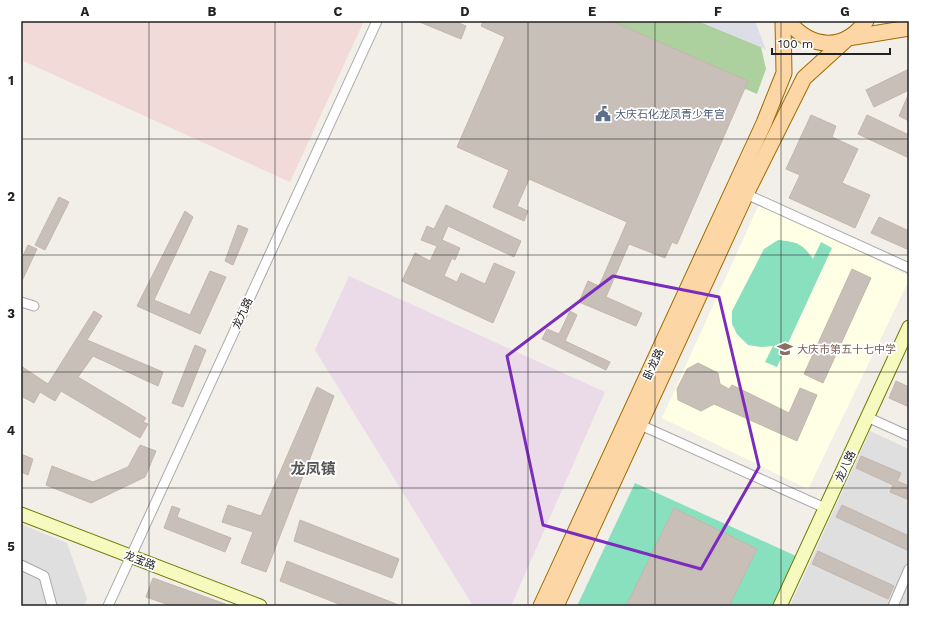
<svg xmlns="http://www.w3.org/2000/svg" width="930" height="627" viewBox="0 0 930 627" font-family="'Work Sans','Noto Sans SC',sans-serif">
	<rect width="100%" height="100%" fill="#f2efe9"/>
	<!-- residential -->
	<g fill="#e0dfdf">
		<polygon points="870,431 909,449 909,606 790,606"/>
		<polygon points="21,524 67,543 87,599 84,606 21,606"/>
	</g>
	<!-- commercial -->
	<polygon fill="#f2dad9" points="21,21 364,21 290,182 21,60"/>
	<!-- industrial -->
	<polygon fill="#ebdbe8" points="349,276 605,392 511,606 473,606 315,350"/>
	<!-- education -->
	<polygon fill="#ffffe5" points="760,202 909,276 909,280 808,489 662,418"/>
	<!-- forest -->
	<polygon fill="#add19e" points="587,21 698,21 761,47 766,69 757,94"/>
	<!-- pitch -->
	<g fill="#88e0be">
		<path d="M 778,240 C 797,242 802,243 813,259 L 821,242 L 832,248 L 777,367 L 765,362 L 773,346 L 761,347 L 748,345 L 737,334 L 732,324 L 732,311 L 764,249 Z"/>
		<polygon points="635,483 796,556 772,606 577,606"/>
	</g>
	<!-- plaza -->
	<polygon fill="#dddde8" points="698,21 755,21 766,50 761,47"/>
	<!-- building -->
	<g fill="#c7bfb8" stroke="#c4b6ab">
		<polygon points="417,21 454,21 466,26 461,39"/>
		<polygon points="483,21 612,21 748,81 677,244 672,242 665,258 629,244 606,297 642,313 636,326 579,302 588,281 599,286 627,222 529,179 517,206 528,211 524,221 493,207 509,170 457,147 505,37 481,26"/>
		<polygon points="909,69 909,90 874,107 866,90"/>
		<polygon points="909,93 909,121 899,116"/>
		<polygon points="811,115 836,126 832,137 858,149 842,183 870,195 855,228 789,198 800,175 786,169"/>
		<polygon points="867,115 909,135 909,158 858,134"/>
		<polygon points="59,197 69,202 45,250 35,245"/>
		<polygon points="446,205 521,241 514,257 448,226 442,240 460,248 455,260 452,258 444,276 457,282 461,273 485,284 494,263 515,272 493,323 402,281 415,253 430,261 437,246 421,240 427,226 434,229"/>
		<polygon points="185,211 193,217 154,300 190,315 210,271 226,277 200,334 137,306"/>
		<polygon points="879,217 909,231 909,250 871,233"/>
		<polygon points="238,225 248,229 233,265 225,261"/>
		<polygon points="28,245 37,249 21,283 21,260"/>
		<polygon points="852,269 871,278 823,383 804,374"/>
		<polygon points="94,311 102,316 87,340 163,372 158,386 93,356 78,377 146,418 143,422 148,424 140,438 61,391 55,401 40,392 34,403 21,396 21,366 48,384"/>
		<polygon points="570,311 577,315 565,341 610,362 606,370 542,339 547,329 559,334"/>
		<polygon points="195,345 206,350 183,407 172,403"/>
		<polygon points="698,363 718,373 720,384 729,389 732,385 789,413 800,388 817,395 797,441 714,404 701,411 678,400 677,389 687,369"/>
		<polygon points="896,381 909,387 909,407 889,398"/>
		<polygon points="317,387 334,396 266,572 241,563 253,532 222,522 228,505 261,516"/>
		<polygon points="140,445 156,451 145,477 91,503 46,485 52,466 93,482 128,467"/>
		<polygon points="21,454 33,459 28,475 21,472"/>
		<polygon points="861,456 901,473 897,481 909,486 909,500 890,492 893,485 856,468"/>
		<polygon points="842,505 909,536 909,551 836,517"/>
		<polygon points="172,506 180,509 177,517 231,538 225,552 164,528"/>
		<polygon points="674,508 757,549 729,606 626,606"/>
		<polygon points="300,520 399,559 392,578 294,541"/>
		<polygon points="818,551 894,586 888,599 812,564"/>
		<polygon points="287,561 401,606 344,606 280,581"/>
		<polygon points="153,578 228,605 228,606 172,606 146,597"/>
	</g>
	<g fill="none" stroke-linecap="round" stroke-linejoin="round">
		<defs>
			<g id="street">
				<polyline points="746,194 909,268"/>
				<polyline points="21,302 34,306"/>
				<polyline points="867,417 909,436"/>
				<polyline points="636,423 825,508"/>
				<polyline points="21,565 44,576 52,606"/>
				<polyline points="108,606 377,21"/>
				<polyline points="893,606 909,569"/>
			</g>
			<g id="secondary">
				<polyline points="21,514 260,606"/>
				<polyline points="780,606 909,327"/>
			</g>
			<g id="primary">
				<path d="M 788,21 C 811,49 844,52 866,21"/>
				<polyline points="541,606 764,123 784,73 783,21"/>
				<polyline points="556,606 746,194 804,78 848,38 909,28"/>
			</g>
		</defs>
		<!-- street casing -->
		<use href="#street" stroke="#a9a9a9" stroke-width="11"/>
		<!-- secondary casing -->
		<use href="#secondary" stroke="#707d05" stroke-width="15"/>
		<!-- primary casing -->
		<use href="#primary" stroke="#a06b00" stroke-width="17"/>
		<!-- street -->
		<use href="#street" stroke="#fff" stroke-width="9"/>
		<!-- secondary -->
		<use href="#secondary" stroke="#f7fabf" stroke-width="13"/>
		<!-- primary -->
		<use href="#primary" stroke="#fcd6a4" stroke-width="15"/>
	</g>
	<!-- marked area -->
	<path fill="none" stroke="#7b2cbf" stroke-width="3" stroke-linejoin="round" d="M 613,276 L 719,297 L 759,467 L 701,569 L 543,525 L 507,356 Z"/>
	<!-- grid -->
	<path fill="none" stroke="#222" stroke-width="1" stroke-opacity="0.55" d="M 149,21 L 149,606M 275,21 L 275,606M 402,21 L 402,606M 528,21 L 528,606M 655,21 L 655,606M 781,21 L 781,606M 21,139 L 909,139M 21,255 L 909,255M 21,372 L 909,372M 21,488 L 909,488"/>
	<!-- icons -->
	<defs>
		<symbol id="civic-bare" viewBox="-9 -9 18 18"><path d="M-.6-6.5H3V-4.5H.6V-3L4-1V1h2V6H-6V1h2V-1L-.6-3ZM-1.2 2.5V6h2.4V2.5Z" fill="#5c6f8a" stroke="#fff" stroke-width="2.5" paint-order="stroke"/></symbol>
		<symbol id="school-bare" viewBox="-9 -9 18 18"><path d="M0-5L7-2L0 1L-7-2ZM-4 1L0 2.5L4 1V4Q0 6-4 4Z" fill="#8d6e63" stroke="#fff" stroke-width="2.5" paint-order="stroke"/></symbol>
	</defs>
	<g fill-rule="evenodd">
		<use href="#civic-bare" x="592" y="103" width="22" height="22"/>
		<use href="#school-bare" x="774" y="338" width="22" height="22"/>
	</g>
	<g text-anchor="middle" stroke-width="3.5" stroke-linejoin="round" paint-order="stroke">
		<!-- service labels -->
		<g font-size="11" fill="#4e5e75" stroke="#fff" text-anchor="start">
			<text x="615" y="118">大庆石化龙凤青少年宫</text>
		</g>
		<!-- street labels -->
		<g font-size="11" fill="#222" stroke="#fff">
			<text transform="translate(242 313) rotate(-65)" y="4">龙九路</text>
			<text transform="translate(653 364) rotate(-65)" y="4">卧龙路</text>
			<text transform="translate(845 466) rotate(-65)" y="4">龙八路</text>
			<text transform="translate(140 560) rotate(21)" y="4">龙宝路</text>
		</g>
		<!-- education labels -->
		<g font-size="11" fill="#785e54" stroke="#fff" text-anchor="start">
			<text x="797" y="353">大庆市第五十七中学</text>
		</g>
		<!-- district labels -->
		<g font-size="15" font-weight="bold" fill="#555" stroke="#fff">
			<text x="313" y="474">龙凤镇</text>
		</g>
	</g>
	<!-- border -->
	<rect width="930" height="627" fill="none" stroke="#ffffff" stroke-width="44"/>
	<!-- scale -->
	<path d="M772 48v6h118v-6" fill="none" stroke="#222222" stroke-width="2"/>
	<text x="778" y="48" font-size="12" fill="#222222" stroke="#ffffff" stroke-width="3" paint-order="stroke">100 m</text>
	<rect x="22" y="22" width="886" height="583" fill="none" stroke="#222" stroke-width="1.5"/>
	<g font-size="13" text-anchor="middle" font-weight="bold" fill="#222">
		<text x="85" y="16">A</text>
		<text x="212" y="16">B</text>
		<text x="338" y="16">C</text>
		<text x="465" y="16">D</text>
		<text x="592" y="16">E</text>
		<text x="718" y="16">F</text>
		<text x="845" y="16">G</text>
		<text x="11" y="85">1</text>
		<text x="11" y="201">2</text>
		<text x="11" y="318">3</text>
		<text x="11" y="435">4</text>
		<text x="11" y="551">5</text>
	</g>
</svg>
